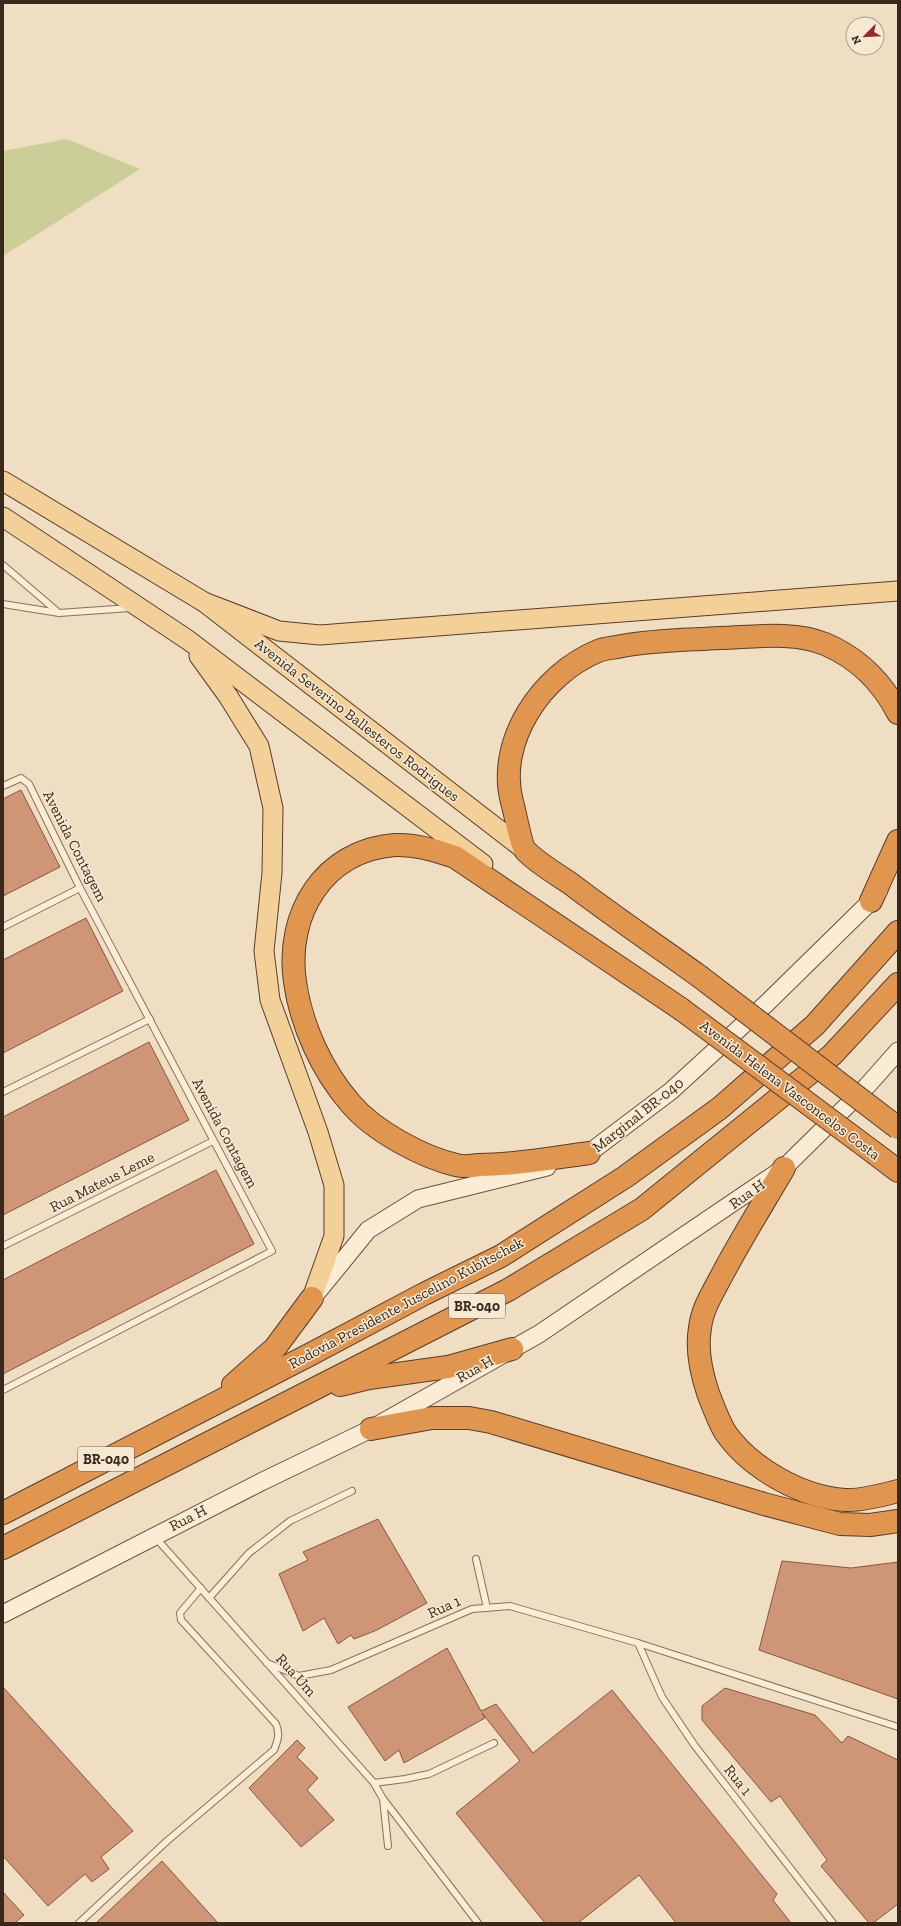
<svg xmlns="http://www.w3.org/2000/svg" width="901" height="1926" viewBox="0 0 901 1926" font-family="'Zilla Slab',serif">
	<rect width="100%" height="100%" fill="#efdec2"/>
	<!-- green -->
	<polygon fill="#cbce96" points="67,139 140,169 3,256 3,151"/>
	<!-- building -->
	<g fill="#ce9577" stroke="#89563e">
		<polygon points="21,790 60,867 3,896 3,799"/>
		<polygon points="86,918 123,991 3,1053 3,960"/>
		<polygon points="149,1042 189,1120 3,1215 3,1117"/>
		<polygon points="216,1170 254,1244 3,1374 3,1280"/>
		<polygon points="378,1519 427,1603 377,1630 354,1639 351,1635 338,1644 324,1618 303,1631 279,1574 308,1560 303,1552"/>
		<polygon points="782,1561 851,1568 898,1562 898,1699 759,1650"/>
		<polygon points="447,1648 481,1711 496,1704 533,1753 612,1690 777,1894 773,1900 791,1923 676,1923 639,1875 578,1923 545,1923 456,1813 520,1761 482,1713 485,1718 404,1763 399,1750 385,1761 348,1707"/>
		<polygon points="3,1687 133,1831 101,1857 109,1869 92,1882 85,1874 48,1906 3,1856"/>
		<polygon points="725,1688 815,1715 842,1743 848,1736 898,1760 898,1904 873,1923 869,1923 821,1866 827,1860 780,1796 771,1802 702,1720 702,1706"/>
		<polygon points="297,1740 305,1748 297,1757 318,1778 307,1790 334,1820 301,1847 249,1788"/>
		<polygon points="162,1861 218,1923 96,1923"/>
		<polygon points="3,1892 24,1915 15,1923 3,1923"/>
	</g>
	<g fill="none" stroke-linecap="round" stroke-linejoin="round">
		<defs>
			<g id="lane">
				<polyline points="3,565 59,613"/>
				<polyline points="3,604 59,613 130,608"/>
				<polyline points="3,786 21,778 29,784 80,888 272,1251 3,1390"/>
				<polyline points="3,927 80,888"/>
				<polyline points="3,1092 150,1019"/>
				<polyline points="3,1246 213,1141"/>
				<polyline points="155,1537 374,1783 383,1799 388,1846"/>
				<polyline points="476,1559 487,1608"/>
				<polyline points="209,1598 249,1553 290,1521 352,1491"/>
				<polyline points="638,1643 662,1697 695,1746 833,1923"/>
				<polyline points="267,1663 299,1676 331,1670 472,1609 510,1606 638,1643 898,1727"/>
				<polyline points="374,1783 405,1779 429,1774 494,1743"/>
				<polyline points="384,1800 478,1923"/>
				<path d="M 79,1923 L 167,1841 L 274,1750 C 278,1740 280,1734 276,1724 L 181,1620 L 180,1613 L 201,1588"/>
			</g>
			<g id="secondary">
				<polyline points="578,1157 589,1153 671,1091 767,1003 871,901 879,890"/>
				<polyline points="315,1295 368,1230 418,1199 547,1167"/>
				<polyline points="3,1614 261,1482 371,1429 539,1334 784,1168 867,1086 898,1051"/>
			</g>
			<g id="primary">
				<polyline points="3,481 204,602 525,850"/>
				<polyline points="3,517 188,640 483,864"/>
				<polyline points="204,602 279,631 320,635 898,591"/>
				<polyline points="199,656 228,696 259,746 273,808 272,873 264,951 270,1000 318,1132 334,1185 334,1236 312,1298"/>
			</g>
			<g id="highway">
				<polyline points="871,901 898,841"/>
				<path d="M 699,976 C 656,945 613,916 571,884 C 558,875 536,862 526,851 C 521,846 515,812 512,802 C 496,741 542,674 598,651 C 605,648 614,648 622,646 C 654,640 687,640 720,638 C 754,637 793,631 825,644 C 858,658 882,682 898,713"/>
				<path d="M 589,1153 C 552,1158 516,1165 479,1165 C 472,1166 463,1167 456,1165 C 422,1157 374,1131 351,1104 C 322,1071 301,1025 295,982 C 285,914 324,850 395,845 C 416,844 436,851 455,857 L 681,1009"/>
				<polyline points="877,1155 898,1171"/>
				<path d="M 784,1168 C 763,1204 741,1239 722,1275 C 713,1292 702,1309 700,1328 C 696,1350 701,1372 708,1393 C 713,1406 718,1420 725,1432 C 750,1468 801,1497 845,1500 C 860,1501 883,1495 898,1491"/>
				<polyline points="233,1385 275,1348 312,1298"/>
				<polyline points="340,1385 369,1378 448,1367 512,1349"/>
				<polyline points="371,1429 432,1418 469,1418 491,1422 764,1504 840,1524 870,1525 898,1521"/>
				<polyline points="3,1513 311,1354 424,1294 501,1256 625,1177 720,1108 815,1025 898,932"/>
				<polyline points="3,1548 508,1290 642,1209 832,1055 898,984"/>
			</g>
		</defs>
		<!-- lane casing -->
		<use href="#lane" stroke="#8a6f59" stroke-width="8"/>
		<!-- secondary casing -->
		<use href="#secondary" stroke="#6b503c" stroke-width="19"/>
		<!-- primary casing -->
		<use href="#primary" stroke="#573d2d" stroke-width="21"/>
		<!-- highway casing -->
		<use href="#highway" stroke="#573d2d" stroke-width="24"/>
		<!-- lane -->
		<use href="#lane" stroke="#faecd5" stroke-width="6"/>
		<!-- secondary -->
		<use href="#secondary" stroke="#faecd5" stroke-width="17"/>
		<!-- primary -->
		<use href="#primary" stroke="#f4d099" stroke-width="19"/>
		<!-- highway -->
		<use href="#highway" stroke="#e19650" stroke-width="22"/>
		<defs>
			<g id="highway-bridge">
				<polyline points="699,976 898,1128"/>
				<polyline points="681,1009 877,1155"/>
			</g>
		</defs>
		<!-- highway-bridge casing -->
		<use href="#highway-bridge" stroke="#573d2d" stroke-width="24" stroke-linecap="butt"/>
		<!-- highway-bridge -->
		<use href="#highway-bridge" stroke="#e19650" stroke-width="22"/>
	</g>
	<g text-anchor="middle" stroke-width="3" stroke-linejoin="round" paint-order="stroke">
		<!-- shield labels -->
		<g fill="#f6e9d2" stroke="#726353" stroke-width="1">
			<rect x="449" y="1294" width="56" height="24" rx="3"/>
			<rect x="78" y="1447" width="56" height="24" rx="3"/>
		</g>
		<g font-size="14" font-weight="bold" fill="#39291d">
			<text x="477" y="1311">BR-040</text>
			<text x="106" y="1464">BR-040</text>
		</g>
		<!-- street labels -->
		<g font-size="15" fill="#39291d" stroke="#f6e9d2">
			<text transform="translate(357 720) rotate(38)" y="5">Avenida Severino Ballesteros Rodrigues</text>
			<text transform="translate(75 846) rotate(63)" y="5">Avenida Contagem</text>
			<text transform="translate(790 1090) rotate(37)" y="5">Avenida Helena Vasconcelos Costa</text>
			<text transform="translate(638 1115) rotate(-38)" y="5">Marginal BR-040</text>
			<text transform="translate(225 1133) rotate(62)" y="5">Avenida Contagem</text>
			<text transform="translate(102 1182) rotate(-27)" y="5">Rua Mateus Leme</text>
			<text transform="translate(747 1194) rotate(-35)" y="5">Rua H</text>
			<text transform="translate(406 1303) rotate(-28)" y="5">Rodovia Presidente Juscelino Kubitschek</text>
			<text transform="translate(475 1369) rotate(-29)" y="5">Rua H</text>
			<text transform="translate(188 1518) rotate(-27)" y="5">Rua H</text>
			<text transform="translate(444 1607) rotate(-24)" y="5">Rua 1</text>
			<text transform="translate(296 1675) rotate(48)" y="5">Rua Um</text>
			<text transform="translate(738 1780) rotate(52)" y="5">Rua 1</text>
		</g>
	</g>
	<!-- border -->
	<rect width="901" height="1926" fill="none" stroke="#39291d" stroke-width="8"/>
	<!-- north arrow -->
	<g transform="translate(865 36) rotate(246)"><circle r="19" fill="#f6e9d2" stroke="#aa9c8a"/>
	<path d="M0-3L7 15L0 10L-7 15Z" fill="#9a2730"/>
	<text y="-6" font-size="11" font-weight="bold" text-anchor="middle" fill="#39291d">N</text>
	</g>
</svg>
